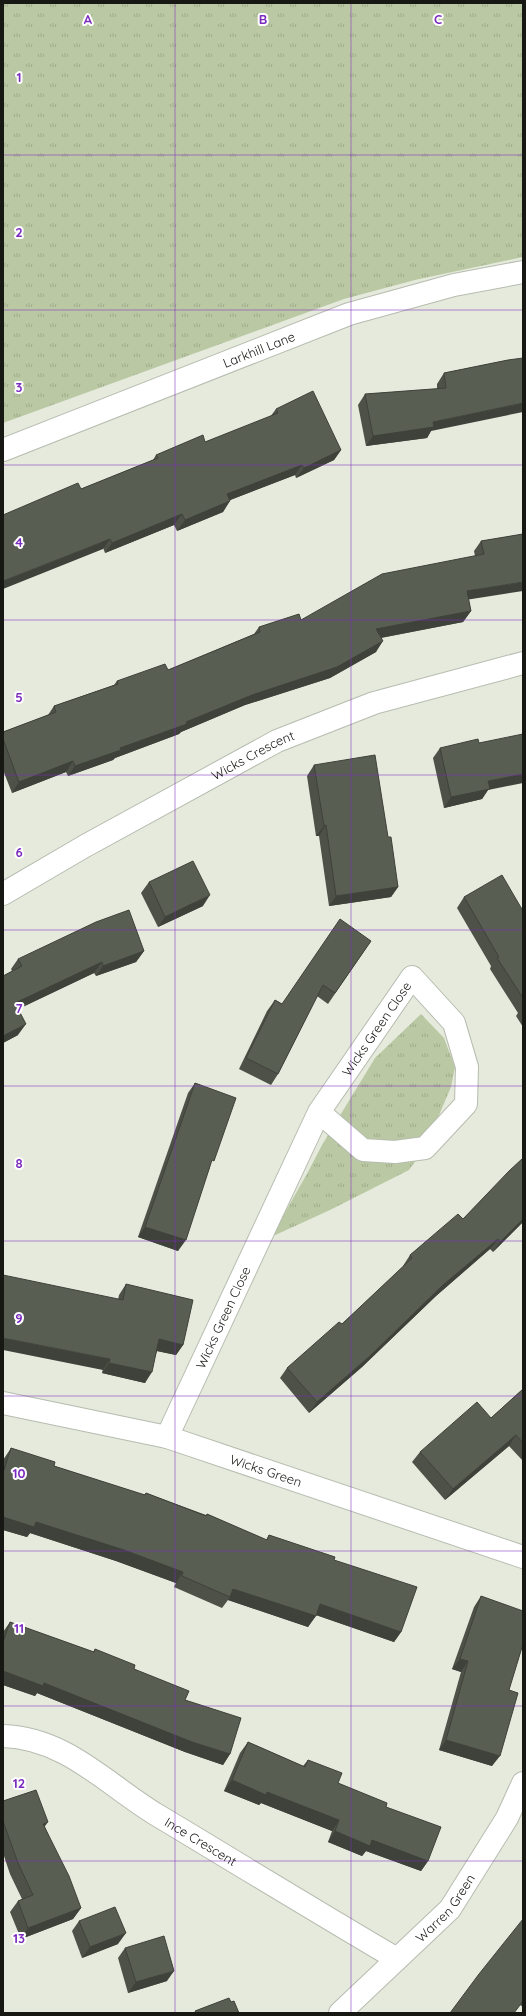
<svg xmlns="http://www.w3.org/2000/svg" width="526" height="2016" viewBox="0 0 526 2016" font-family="Quicksand,sans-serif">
	<defs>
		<pattern id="grass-tufts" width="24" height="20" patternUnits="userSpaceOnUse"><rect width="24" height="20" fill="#bac9a3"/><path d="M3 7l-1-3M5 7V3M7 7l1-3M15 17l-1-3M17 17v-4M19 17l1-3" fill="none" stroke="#9fac8b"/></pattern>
	</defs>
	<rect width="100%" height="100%" fill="#e5eadd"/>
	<!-- grass -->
	<g fill="url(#grass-tufts)">
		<polygon points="3,3 523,3 523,257 415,280 344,299 3,423"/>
		<polygon points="421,1014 444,1038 455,1067 451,1087 425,1148 409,1170 330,1210 271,1237 308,1172 322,1145 375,1058"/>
	</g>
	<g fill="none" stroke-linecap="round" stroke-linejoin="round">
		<defs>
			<g id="minor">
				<path id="s1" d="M 3,450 L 349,314 L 454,285 L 523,272"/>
				<path id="s2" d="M 3,894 L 85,846 L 277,741 L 374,703 L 523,663"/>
				<path id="s3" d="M 3,1403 L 167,1437 L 523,1557"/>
				<path id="s4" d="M 167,1437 L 319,1112 L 412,977 L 454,1023 L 467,1067 L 466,1104 L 425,1148 L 395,1152 L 363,1150 L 319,1112"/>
				<path id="s5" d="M 3,1736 C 66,1738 106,1784 157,1815 C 237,1863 317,1912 397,1959"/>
				<path id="s6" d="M 340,2013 L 450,1909 L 507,1818 L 523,1783"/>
			</g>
		</defs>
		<!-- minor casing -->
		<use href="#minor" stroke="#b6bcaf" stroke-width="24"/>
		<!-- minor -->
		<use href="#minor" stroke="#fff" stroke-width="22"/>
	</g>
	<!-- wall -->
	<g fill="#4d5147">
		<polygon points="508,360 431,431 427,438 366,446 358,405 365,394 437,389 437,384 444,373"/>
		<polygon points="276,409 341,450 334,460 296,478 295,475 230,500 223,512 177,531 174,525 105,553 81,489 153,460 156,455 205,442 270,417"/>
		<polygon points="523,534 468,600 471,611 463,622 381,638 376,652 330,678 245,705 181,732 179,734 115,758 113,760 68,776 66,772 12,793 3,770 3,732 48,715 54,706 114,685 117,681 168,670 254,634 259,627 301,620 475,556 474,551 481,541"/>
		<polygon points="440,748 488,790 482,799 444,808 433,758"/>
		<polygon points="314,765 388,837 398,887 391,897 329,906 319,836 316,836 307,776"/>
		<polygon points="149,882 203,906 158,927 141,893"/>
		<polygon points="464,897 523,911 523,1027 516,1016 518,1013 490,969 491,966 457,908"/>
		<polygon points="371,941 328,1004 317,996 278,1074 271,1085 239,1069 267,1011 275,1000 282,1004"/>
		<polygon points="144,951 136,962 96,976 94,973 18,1009 18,1035 3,1043 3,976 12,971 11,969 18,959"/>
		<polygon points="195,1083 210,1167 178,1251 138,1237 188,1093"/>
		<polygon points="523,1158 523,1222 493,1252 490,1249 436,1296 362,1367 309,1413 280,1378 287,1368 342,1324 403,1267 403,1266 410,1255 463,1219"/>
		<polygon points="126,1284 183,1345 176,1355 157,1351 145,1383 102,1373 119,1295"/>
		<polygon points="523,1389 523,1461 509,1446 445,1500 412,1462 420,1452 491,1418"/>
		<polygon points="11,1448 54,1466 144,1495 146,1493 206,1515 207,1514 266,1540 269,1535 334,1560 401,1632 394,1642 316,1615 308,1627 228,1600 222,1608 174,1587 176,1583 116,1561 30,1533 27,1537 3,1530 3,1460"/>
		<polygon points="481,1596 509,1690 492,1766 439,1750 461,1672 452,1669 474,1607"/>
		<polygon points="10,1622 93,1652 95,1649 134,1669 185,1700 230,1754 223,1765 185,1752 37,1693 35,1696 3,1685 3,1632"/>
		<polygon points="248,1742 303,1766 308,1760 338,1783 386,1807 428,1861 421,1871 366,1851 362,1856 328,1842 332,1831 261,1803 259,1805 224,1791 240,1753"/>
		<polygon points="3,1801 45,1827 81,1908 73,1919 21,1939 10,1912 18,1901 22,1899 10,1874 3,1853"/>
		<polygon points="523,1919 523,2007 520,2005"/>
		<polygon points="79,1921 118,1944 82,1958 72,1931"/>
		<polygon points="125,1948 167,1981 128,1993 118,1958"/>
	</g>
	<!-- shaded-wall -->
	<g fill="#3e423a">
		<polygon points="523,403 523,412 431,431 427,438 366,446 373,436 433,422"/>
		<polygon points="341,450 334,460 296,478 304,468"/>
		<polygon points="302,465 295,475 220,504 227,494"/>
		<polygon points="230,501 223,512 177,531 185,520"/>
		<polygon points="182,514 174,525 105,553 112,543"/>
		<polygon points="110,539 103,549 3,589 3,581"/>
		<polygon points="523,582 523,591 459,601 467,591"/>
		<polygon points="471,611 463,622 369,640 376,629"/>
		<polygon points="383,641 376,652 330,678 245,705 181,732 179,734 115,758 113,760 68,776 75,766 186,722 252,695"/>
		<polygon points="73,761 66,772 12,793 19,782"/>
		<polygon points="523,774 523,783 488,790 482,799 444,808 451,797 488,781"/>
		<polygon points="326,825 319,836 316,836 324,826"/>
		<polygon points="398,887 391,897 329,906 336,896"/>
		<polygon points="210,895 203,906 158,927 165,917"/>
		<polygon points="144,951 136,962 96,976 103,966"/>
		<polygon points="102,962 94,973 8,1014 15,1003"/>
		<polygon points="26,1024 18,1035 3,1043 3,1036"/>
		<polygon points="523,1219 523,1222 493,1252 500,1242"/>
		<polygon points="145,1227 186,1240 178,1251 138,1237"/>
		<polygon points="498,1239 490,1249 436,1296 362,1367 309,1413 317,1402 443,1285"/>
		<polygon points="3,1338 110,1359 103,1370 3,1350"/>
		<polygon points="159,1339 183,1345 176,1355 152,1350"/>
		<polygon points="109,1363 152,1372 145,1383 102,1373"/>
		<polygon points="516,1435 509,1446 445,1500 453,1489"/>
		<polygon points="3,1517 36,1522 124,1550 183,1572 176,1583 116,1561 30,1533 27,1537 3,1530"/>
		<polygon points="233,1589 316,1616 308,1627 228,1600 230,1597"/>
		<polygon points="320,1604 401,1632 394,1642 313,1614"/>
		<polygon points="460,1659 468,1661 461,1672 452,1669"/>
		<polygon points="3,1671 44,1683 230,1754 223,1765 185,1752 37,1693 35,1696 3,1685"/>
		<polygon points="446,1740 500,1756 492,1766 439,1750"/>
		<polygon points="232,1780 267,1792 339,1820 332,1831 261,1803 259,1805 224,1791"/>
		<polygon points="48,1822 40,1833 43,1824"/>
		<polygon points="335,1831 372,1840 428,1861 421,1871 366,1851 362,1856 328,1842"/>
		<polygon points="81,1908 73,1919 21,1939 28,1928"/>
		<polygon points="126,1933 118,1944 82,1958 90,1947"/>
		<polygon points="174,1971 167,1981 128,1993 136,1982"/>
	</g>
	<!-- building -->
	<g fill="#595e53" stroke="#3e423a">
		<polygon points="523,358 523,403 433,422 434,427 373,436 365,394 446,388 444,373 508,360"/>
		<polygon points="313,391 341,450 304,468 302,465 227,494 230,501 185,520 182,514 112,543 110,539 3,581 3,515 78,483 81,489 158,458 156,455 203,435 205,442 278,413 276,409"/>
		<polygon points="523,534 523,582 467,591 471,611 376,629 383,641 337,667 252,695 186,722 187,724 120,748 121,750 75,766 73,761 19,782 3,739 3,732 56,712 54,706 118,684 117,681 165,664 168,670 260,632 259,627 299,614 301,620 382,574 484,554 481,541"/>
		<polygon points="523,734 523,774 488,781 490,789 451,797 440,748 478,739 479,743"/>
		<polygon points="375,755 388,837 391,837 398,887 336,896 326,825 324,826 314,765"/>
		<polygon points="193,861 210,895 165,917 149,882"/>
		<polygon points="502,875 523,911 523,998 497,958 499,957 464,897"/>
		<polygon points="129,910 144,951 103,966 102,962 15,1003 26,1024 3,1036 3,976 22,966 18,959 96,922"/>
		<polygon points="340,919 371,941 335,993 323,985 278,1074 246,1058 275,1000 282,1004"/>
		<polygon points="195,1083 236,1098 214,1161 212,1160 186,1240 145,1227"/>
		<polygon points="523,1158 523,1219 500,1242 498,1239 443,1285 370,1356 317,1402 287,1368 339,1322 342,1324 412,1258 410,1255 458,1214 463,1219 509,1171"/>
		<polygon points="3,1275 123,1300 126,1284 193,1300 183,1345 159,1339 152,1372 109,1363 110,1359 3,1338"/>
		<polygon points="523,1389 523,1443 516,1435 453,1489 420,1452 477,1402 491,1418"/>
		<polygon points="11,1448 55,1462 54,1466 145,1495 146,1493 206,1516 207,1514 267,1540 269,1535 335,1557 334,1560 417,1587 401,1632 320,1604 316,1616 233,1589 230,1597 182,1576 183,1572 124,1550 36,1522 34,1527 3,1517 3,1473"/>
		<polygon points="481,1596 523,1611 523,1644 509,1690 518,1693 500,1756 446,1740 468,1661 460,1659"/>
		<polygon points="10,1622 94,1652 95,1649 135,1665 134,1669 189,1691 185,1700 241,1718 230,1754 192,1742 44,1683 43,1686 3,1671 3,1642"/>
		<polygon points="248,1742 305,1767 308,1760 342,1773 338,1783 387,1803 386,1807 441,1827 428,1861 372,1840 370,1846 335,1831 339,1820 267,1792 266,1795 232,1780"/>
		<polygon points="36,1790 48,1822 43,1824 69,1876 81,1908 28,1928 18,1901 33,1895 18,1863 3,1821 3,1801"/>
		<polygon points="115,1907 126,1933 90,1947 79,1921"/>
		<polygon points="523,1919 523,2001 514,2013 450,2013 479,1974"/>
		<polygon points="164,1936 174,1971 136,1982 125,1948"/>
		<polygon points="229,1998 231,2002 234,2001 239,2013 196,2013 195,2011"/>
	</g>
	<!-- grid -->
	<path fill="none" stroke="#7b2cbf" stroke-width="1" stroke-opacity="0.55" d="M 175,3 L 175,2013M 351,3 L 351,2013M 3,155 L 523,155M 3,310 L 523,310M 3,465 L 523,465M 3,620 L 523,620M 3,775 L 523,775M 3,930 L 523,930M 3,1086 L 523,1086M 3,1241 L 523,1241M 3,1396 L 523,1396M 3,1551 L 523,1551M 3,1706 L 523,1706M 3,1861 L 523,1861"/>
	<g text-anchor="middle" stroke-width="4" stroke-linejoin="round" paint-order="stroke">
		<!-- street labels -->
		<g font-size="13" fill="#171814" stroke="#fff">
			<text dy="5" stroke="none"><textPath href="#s1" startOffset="275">Larkhill Lane</textPath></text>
			<text dy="5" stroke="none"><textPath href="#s2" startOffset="286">Wicks Crescent</textPath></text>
			<text dy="5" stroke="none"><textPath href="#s4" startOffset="460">Wicks Green Close</textPath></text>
			<text dy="5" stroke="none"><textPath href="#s4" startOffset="132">Wicks Green Close</textPath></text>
			<text dy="5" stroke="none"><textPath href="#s3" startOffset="272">Wicks Green</textPath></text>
			<text dy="5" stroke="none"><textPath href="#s5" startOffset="227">Ince Crescent</textPath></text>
			<text dy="5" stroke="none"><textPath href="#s6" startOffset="149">Warren Green</textPath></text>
		</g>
	</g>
	<g font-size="13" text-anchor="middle" font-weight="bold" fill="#7b2cbf" stroke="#fff" stroke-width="4" stroke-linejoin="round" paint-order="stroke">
		<text x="88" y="24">A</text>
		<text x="263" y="24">B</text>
		<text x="438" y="24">C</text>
		<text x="19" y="82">1</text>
		<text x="19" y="237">2</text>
		<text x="19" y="392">3</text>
		<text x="19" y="547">4</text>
		<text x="19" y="702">5</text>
		<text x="19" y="857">6</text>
		<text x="19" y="1013">7</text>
		<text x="19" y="1168">8</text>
		<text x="19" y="1323">9</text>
		<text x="19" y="1478">10</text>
		<text x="19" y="1633">11</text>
		<text x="19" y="1788">12</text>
		<text x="19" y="1943">13</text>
	</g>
	<!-- border -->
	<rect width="526" height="2016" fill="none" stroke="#171814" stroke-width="8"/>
</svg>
